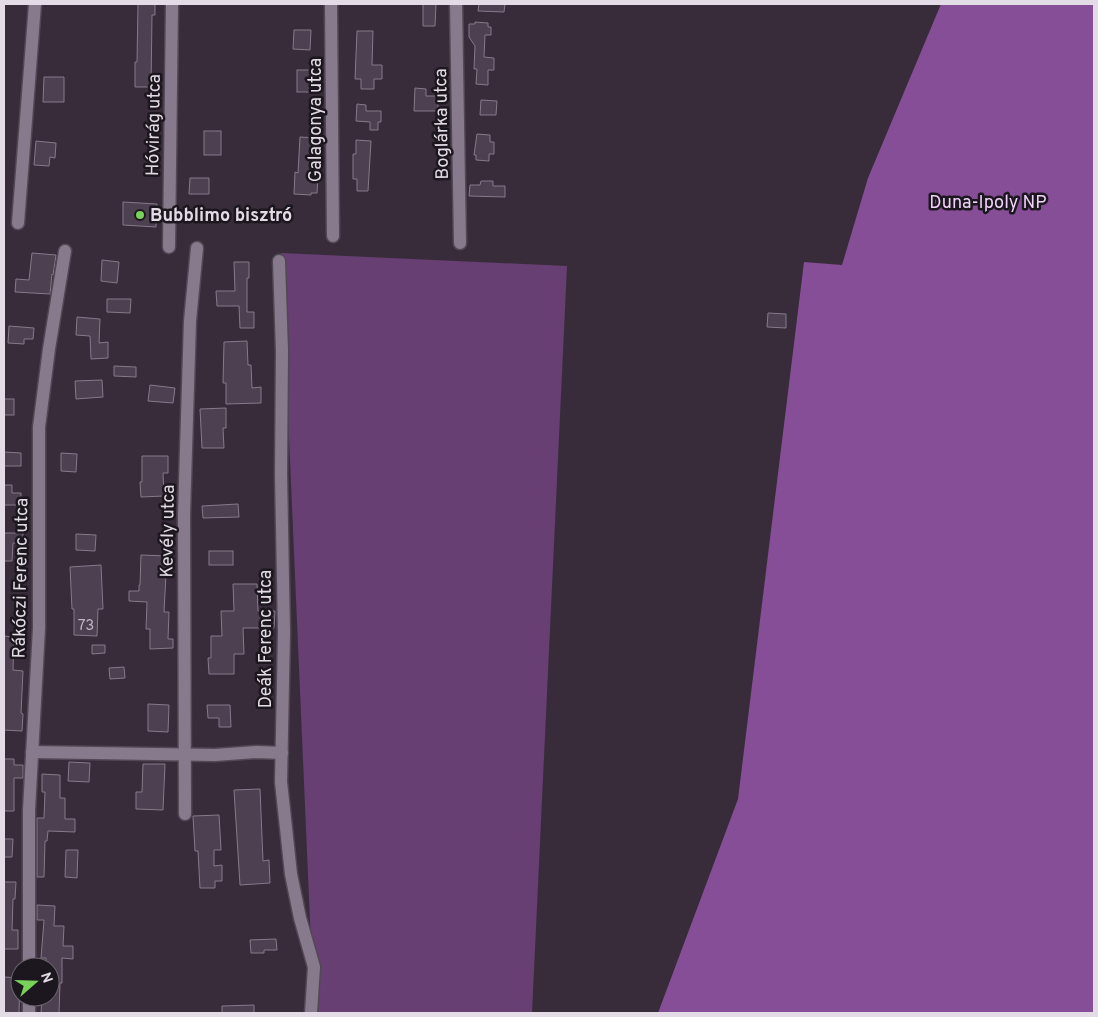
<svg xmlns="http://www.w3.org/2000/svg" width="1098" height="1017" viewBox="0 0 1098 1017" font-family="Overpass,sans-serif">
	<rect width="100%" height="100%" fill="#382c3b"/>
	<!-- green -->
	<polygon fill="#673f73" points="281,253 567,266 532,1013 314,1013"/>
	<!-- forest -->
	<polygon fill="#864e97" points="941,4 1094,4 1094,1013 658,1013 738,799 804,262 842,265 868,178"/>
	<!-- building -->
	<g fill="#4d4151" stroke="#86798a">
		<polygon points="138,4 155,4 155,15 152,15 151,87 135,87 135,62 137,62"/>
		<polygon points="423,4 436,4 435,26 423,26"/>
		<polygon points="479,4 505,4 504,12 478,11"/>
		<polygon points="475,22 488,23 488,27 491,27 491,35 485,35 484,57 494,58 494,70 488,70 488,85 476,84 477,69 474,69 475,46 469,37 469,24 475,24"/>
		<polygon points="294,30 311,30 310,50 293,49"/>
		<polygon points="357,31 373,31 372,65 382,65 382,79 374,79 374,89 361,89 361,79 355,79"/>
		<rect x="297" y="70" width="15" height="22"/>
		<polygon points="44,77 64,77 64,102 43,102"/>
		<polygon points="415,88 426,89 426,96 438,96 438,111 414,111"/>
		<polygon points="481,100 497,101 496,115 480,115"/>
		<polygon points="357,104 366,105 366,111 381,111 381,122 378,122 378,130 370,130 370,122 356,121"/>
		<rect x="204" y="131" width="17" height="24"/>
		<polygon points="477,134 490,135 490,142 494,142 494,154 489,154 489,161 476,160 476,155 474,155"/>
		<polygon points="300,137 319,138 317,175 318,176 317,193 311,193 311,195 294,194 295,172 298,173"/>
		<polygon points="356,140 371,141 368,191 357,191 357,179 353,179 353,154 356,154"/>
		<polygon points="36,141 56,143 55,158 50,157 49,166 34,165"/>
		<polygon points="190,178 209,178 209,194 189,194"/>
		<polygon points="481,181 493,181 493,186 505,186 505,197 469,196 470,185 480,185"/>
		<polygon points="123,202 157,204 156,227 123,225"/>
		<polygon points="32,253 56,255 53,275 52,274 50,294 15,292 16,279 29,280"/>
		<polygon points="102,260 119,262 117,283 101,281"/>
		<polygon points="234,262 249,262 249,278 247,278 247,312 254,312 254,328 240,328 239,306 217,306 216,291 235,291"/>
		<polygon points="107,299 131,299 130,313 107,312"/>
		<polygon points="768,313 786,314 786,328 767,327"/>
		<polygon points="77,317 100,319 99,343 108,342 108,358 91,359 90,336 76,335"/>
		<polygon points="9,326 34,328 33,339 24,339 24,344 8,343"/>
		<polygon points="247,341 248,365 251,365 252,388 261,387 261,403 226,404 226,383 223,383 224,342"/>
		<polygon points="114,366 136,367 136,377 114,376"/>
		<polygon points="102,380 103,397 76,399 75,381"/>
		<polygon points="150,385 175,388 173,403 148,401"/>
		<rect x="4" y="399" width="10" height="16"/>
		<polygon points="226,408 226,428 223,428 224,448 202,448 200,409"/>
		<polygon points="4,452 21,453 21,466 4,466"/>
		<polygon points="61,453 77,454 76,472 61,471"/>
		<polygon points="142,456 168,456 168,473 163,473 164,496 141,497 140,482 142,482"/>
		<polygon points="4,485 12,485 12,493 21,493 21,505 4,505"/>
		<polygon points="238,504 239,517 203,518 202,506"/>
		<polygon points="4,533 23,533 23,543 13,543 12,561 4,561"/>
		<polygon points="76,534 96,535 95,551 76,550"/>
		<rect x="209" y="551" width="24" height="14"/>
		<polygon points="141,555 167,556 164,612 169,612 168,639 173,639 173,648 150,649 150,629 146,629 147,602 129,601 129,591 139,591 139,585 140,585"/>
		<polygon points="101,565 103,609 98,609 97,636 74,635 74,609 72,609 70,567"/>
		<polygon points="233,584 257,584 258,611 275,611 274,628 243,628 244,654 234,654 234,674 209,674 208,658 211,658 211,636 222,636 221,611 234,611"/>
		<polygon points="4,636 14,637 13,670 23,671 21,713 23,714 22,731 4,730"/>
		<polygon points="92,645 105,645 105,653 92,654"/>
		<polygon points="124,667 125,678 110,679 109,668"/>
		<polygon points="148,704 169,705 168,732 148,731"/>
		<polygon points="207,705 230,705 231,727 219,727 219,718 208,718"/>
		<polygon points="4,759 14,759 14,765 23,765 23,778 14,778 14,811 4,811"/>
		<polygon points="69,762 90,763 89,782 68,781"/>
		<polygon points="143,764 165,764 163,810 136,809 136,792 142,792"/>
		<polygon points="42,774 60,775 60,798 65,798 65,819 75,819 75,832 48,831 47,841 45,841 44,877 37,877 37,818 44,818 45,792 42,792"/>
		<polygon points="260,789 263,861 269,860 270,883 240,885 234,790"/>
		<polygon points="219,815 221,850 214,850 214,866 222,865 222,881 215,881 215,888 200,888 198,851 195,851 193,816"/>
		<polygon points="4,839 13,839 12,857 4,857"/>
		<polygon points="66,850 78,850 77,878 65,877"/>
		<polygon points="4,882 16,882 15,899 13,899 12,930 18,930 18,949 4,949"/>
		<polygon points="37,905 55,906 54,926 64,926 63,946 73,946 73,959 62,958 62,983 60,983 59,1013 41,1013 42,997 50,997 50,967 46,967 46,958 41,958 44,920 37,920"/>
		<polygon points="276,939 277,950 264,950 264,953 251,953 250,940"/>
		<polygon points="4,977 20,978 19,1013 4,1013"/>
		<polygon points="254,1005 254,1013 222,1013 222,1006"/>
	</g>
	<g fill="none" stroke-linecap="round" stroke-linejoin="round">
		<defs>
			<g id="minor">
				<polyline points="331,4 333,236"/>
				<polyline points="456,4 460,243"/>
				<polyline points="18,223 35,4"/>
				<polyline points="169,247 172,4"/>
				<polyline points="279,261 282,351 281,474 284,632 281,782 291,874 300,918 314,967 311,1013"/>
				<polyline points="32,752 215,755 257,752 282,753"/>
				<polyline points="185,814 184,515 190,321 197,248"/>
				<polyline points="29,967 29,810 39,628 39,427 49,349 65,251"/>
				<polyline points="29,997 29,1013"/>
			</g>
		</defs>
		<!-- minor casing -->
		<use href="#minor" stroke="#524855" stroke-width="15"/>
		<!-- minor -->
		<use href="#minor" stroke="#877a8c" stroke-width="12"/>
	</g>
	<!-- markers -->
	<circle fill="#78d158" stroke="#1c171e" stroke-width="2" cx="140" cy="215" r="5"/>
	<g text-anchor="middle" stroke-width="5" stroke-linejoin="round" paint-order="stroke">
		<!-- number labels -->
		<g font-size="15" fill="#beb4c0">
			<text x="86" y="630">73</text>
		</g>
		<!-- street labels -->
		<g font-size="18" fill="#e3dbe5" stroke="#1c171e">
			<text transform="translate(315 120) rotate(-90)" y="6">Galagonya utca</text>
			<text transform="translate(441 124) rotate(-91)" y="6">Boglárka utca</text>
			<text transform="translate(153 125) rotate(-89)" y="6">Hóvirág utca</text>
			<text transform="translate(167 531) rotate(-89)" y="6">Kevély utca</text>
			<text transform="translate(20 578) rotate(-89)" y="6">Rákóczi Ferenc utca</text>
			<text transform="translate(265 639) rotate(-90)" y="6">Deák Ferenc utca</text>
		</g>
		<!-- park labels -->
		<g font-size="18" fill="#f0d1f9" stroke="#1c171e">
			<text x="988" y="208">Duna-Ipoly NP</text>
		</g>
		<!-- poi labels -->
		<g font-size="18" font-weight="bold" fill="#e3dbe5" stroke="#1c171e" text-anchor="start">
			<text x="150" y="221">Bubblimo bisztró</text>
		</g>
	</g>
	<!-- border -->
	<rect width="1098" height="1017" fill="none" stroke="#e3dbe5" stroke-width="10"/>
	<!-- north arrow -->
	<g transform="translate(35 982) rotate(70)"><circle r="24" fill="#1c171e" stroke="#6c656e"/>
	<path d="M0-4L9 19L0 12L-9 19Z" fill="#78d158"/>
	<text y="-8" font-size="14" font-weight="bold" text-anchor="middle" fill="#e3dbe5">N</text>
	</g>
</svg>
